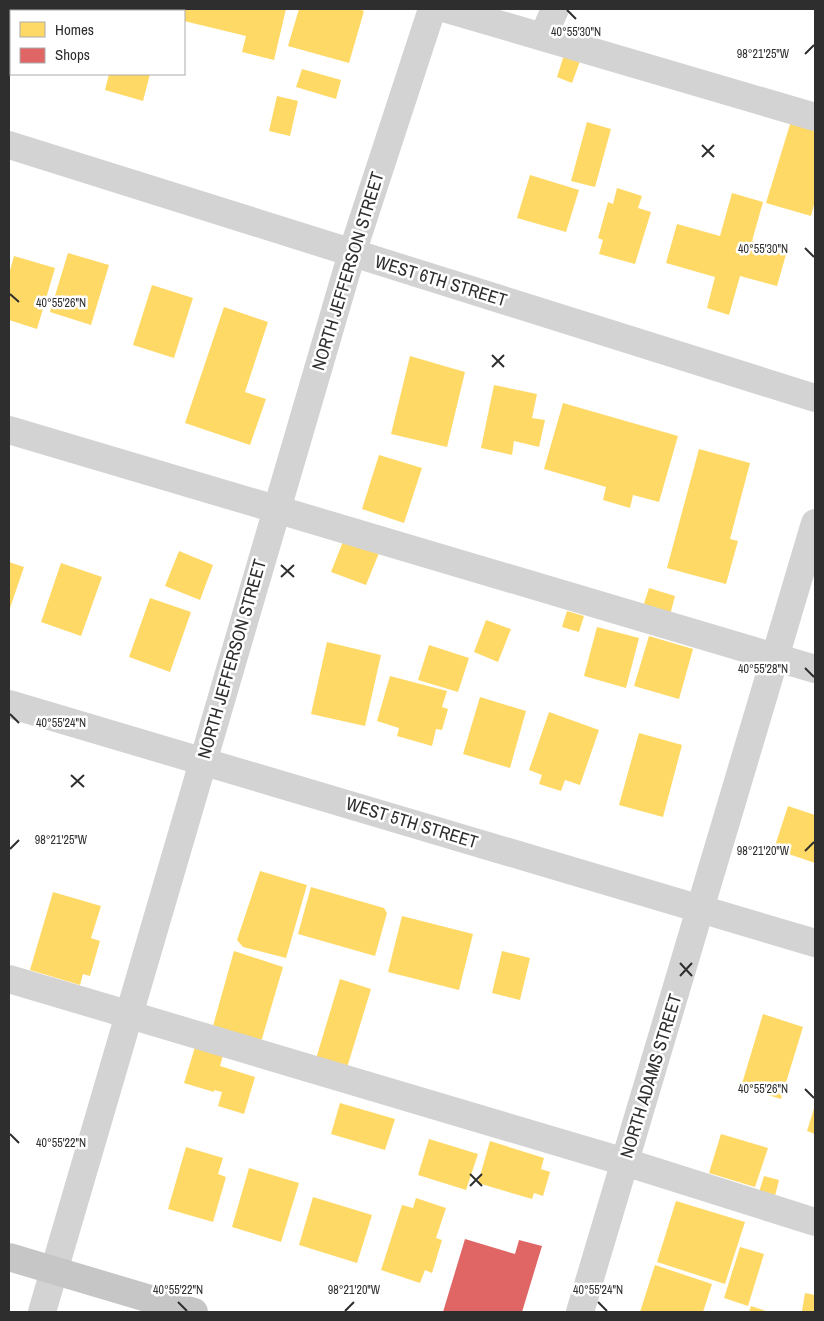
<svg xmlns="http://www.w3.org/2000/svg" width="824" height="1321" viewBox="0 0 824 1321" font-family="'Archivo Narrow',sans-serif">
	<rect width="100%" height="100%" fill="#fff"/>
	<!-- homes -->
	<g fill="#ffd966">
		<polygon points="165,9 286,9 274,60 242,52 246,36 184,21 184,11 164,11"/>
		<polygon points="299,9 358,9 364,11 349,63 288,46"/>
		<polygon points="9,15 11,15 11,60 9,59"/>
		<polygon points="564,55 580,61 572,83 557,77"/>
		<polygon points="302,69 341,80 336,99 296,87"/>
		<polygon points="109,74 150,74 143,101 105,90"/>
		<polygon points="277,96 298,101 290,136 269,131"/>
		<polygon points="791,121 815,128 815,201 811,216 766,203"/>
		<polygon points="587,122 611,129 595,187 571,181"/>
		<polygon points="530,175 579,190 566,232 517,218"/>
		<polygon points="617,188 642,196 638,208 651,212 635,264 599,254 603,240 598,238 608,202 613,204"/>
		<polygon points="732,193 763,202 752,241 787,251 777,286 740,276 729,315 707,308 715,277 666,263 677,224 720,236"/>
		<polygon points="68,253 109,265 91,325 50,312"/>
		<polygon points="14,256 55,268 37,329 9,320 9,274"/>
		<polygon points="152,285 193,298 174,358 133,345"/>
		<polygon points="224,307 268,322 245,392 266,399 250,445 185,423"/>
		<polygon points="410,356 465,372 447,447 391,434"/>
		<polygon points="494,385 537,394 532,418 545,420 539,447 514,441 512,455 481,448"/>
		<polygon points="563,403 678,436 659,502 633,495 630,508 603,500 606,487 544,469"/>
		<polygon points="699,449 750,463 730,539 738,541 726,584 667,568"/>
		<polygon points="379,455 422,468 404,523 362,509"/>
		<polygon points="344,539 379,553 366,585 331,572"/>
		<polygon points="179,551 213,565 200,600 165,586"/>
		<polygon points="9,562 24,567 9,611"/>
		<polygon points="61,563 102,577 81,636 41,622"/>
		<polygon points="649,588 675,596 670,615 643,607"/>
		<polygon points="150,598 191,612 170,672 129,657"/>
		<polygon points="567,611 584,616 579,632 562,627"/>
		<polygon points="486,620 511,629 498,662 474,652"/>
		<polygon points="597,627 639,638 626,688 584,676"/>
		<polygon points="649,636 693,649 679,699 634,686"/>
		<polygon points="327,642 381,655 365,726 311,714"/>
		<polygon points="429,645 469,658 458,692 418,680"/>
		<polygon points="390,676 447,691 442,707 448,709 442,730 436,729 432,746 397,736 399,728 377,721"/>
		<polygon points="480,697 526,711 510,768 463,754"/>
		<polygon points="549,712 599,730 580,785 565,780 561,791 539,784 542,775 529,770"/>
		<polygon points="639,733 682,745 663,817 619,805"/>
		<polygon points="788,806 815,815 815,863 774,849"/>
		<polygon points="260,871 307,885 286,958 243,947 237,940"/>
		<polygon points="311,887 384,908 387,913 375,956 298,934"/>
		<polygon points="53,892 101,906 91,938 100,941 90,976 83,974 80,985 30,970"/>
		<polygon points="402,916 473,934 459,990 388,972"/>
		<polygon points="234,951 283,967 261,1042 213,1026"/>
		<polygon points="502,951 530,958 520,1000 492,993"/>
		<polygon points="340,979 371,989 346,1071 315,1062"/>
		<polygon points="763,1014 803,1027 781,1099 741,1087"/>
		<polygon points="195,1047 223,1055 220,1066 255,1077 244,1114 218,1106 222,1092 214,1090 214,1092 184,1083"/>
		<polygon points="340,1103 395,1119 385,1150 331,1134"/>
		<polygon points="815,1105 815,1134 807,1131"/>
		<polygon points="721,1134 768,1148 755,1187 709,1173"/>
		<polygon points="429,1139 478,1154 466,1190 418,1175"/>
		<polygon points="490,1141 544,1158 541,1169 550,1172 543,1196 534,1193 532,1199 478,1183"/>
		<polygon points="186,1147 223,1158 218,1174 226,1177 213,1222 168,1209"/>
		<polygon points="249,1168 299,1183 281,1242 232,1227"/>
		<polygon points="764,1176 779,1180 775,1196 759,1192"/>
		<polygon points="313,1197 372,1215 357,1263 299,1245"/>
		<polygon points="416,1198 446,1208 436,1238 442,1240 432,1273 425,1270 420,1283 381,1270 402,1205 413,1208"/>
		<polygon points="676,1201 745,1222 725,1284 657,1262"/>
		<polygon points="740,1247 764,1254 748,1306 724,1298"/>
		<polygon points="655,1265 712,1284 703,1312 640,1312"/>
		<polygon points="805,1293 815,1295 815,1312 802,1311"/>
		<polygon points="751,1306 769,1312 749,1312"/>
	</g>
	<!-- shops -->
	<polygon fill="#e06666" points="465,1239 515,1254 519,1240 542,1246 522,1312 443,1312"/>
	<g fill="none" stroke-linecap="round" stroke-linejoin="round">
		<!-- minor -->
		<g stroke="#d3d3d3" stroke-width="28">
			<polyline points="447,9 815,117"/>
			<polyline points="543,37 555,9"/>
			<polyline points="9,145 815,398"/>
			<polyline points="9,430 815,669"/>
			<polyline points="9,704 815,943"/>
			<polyline points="9,979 625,1162 815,1222"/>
			<polyline points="42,1312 352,253 432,9"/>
			<polyline points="580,1312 815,523"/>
		</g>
		<!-- major -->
		<polyline stroke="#c6c6c6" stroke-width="28" points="9,1257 194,1312"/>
	</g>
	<!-- ticks -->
	<path fill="none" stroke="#2e2e2e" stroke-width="2" d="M 567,10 L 576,19M 805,54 L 814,45M 702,145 L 714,157M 702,157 L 714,145M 805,248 L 814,257M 10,294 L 19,302M 492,355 L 504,367M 492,367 L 504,355M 281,565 L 294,577M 281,577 L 294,565M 805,668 L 814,677M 10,714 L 19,723M 71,775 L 84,787M 71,787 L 84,775M 10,849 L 19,840M 805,851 L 814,842M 680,963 L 692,976M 680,976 L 692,963M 805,1089 L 814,1098M 10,1134 L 19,1143M 470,1174 L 482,1186M 470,1186 L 482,1174M 178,1302 L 187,1311M 598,1302 L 607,1311M 345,1311 L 354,1302"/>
	<g text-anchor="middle" stroke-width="5" stroke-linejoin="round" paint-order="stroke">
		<!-- street labels -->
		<g font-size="18" fill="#2e2e2e" stroke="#fff">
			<text transform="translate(348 271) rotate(-73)" y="6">NORTH JEFFERSON STREET</text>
			<text transform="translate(441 281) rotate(17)" y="6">WEST 6TH STREET</text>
			<text transform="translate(232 659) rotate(-74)" y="6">NORTH JEFFERSON STREET</text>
			<text transform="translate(412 823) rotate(17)" y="6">WEST 5TH STREET</text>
			<text transform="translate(651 1076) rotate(-73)" y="6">NORTH ADAMS STREET</text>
		</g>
	</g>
	<g font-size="12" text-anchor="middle" fill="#2e2e2e" stroke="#fff" stroke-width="5" stroke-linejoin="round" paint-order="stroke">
		<text x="576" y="36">40°55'30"N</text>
		<text x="763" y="58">98°21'25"W</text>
		<text x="763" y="253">40°55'30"N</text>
		<text x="61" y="307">40°55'26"N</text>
		<text x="763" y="673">40°55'28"N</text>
		<text x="61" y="727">40°55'24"N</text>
		<text x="61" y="844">98°21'25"W</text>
		<text x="763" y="855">98°21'20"W</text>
		<text x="763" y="1093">40°55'26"N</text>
		<text x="61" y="1147">40°55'22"N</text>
		<text x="178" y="1294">40°55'22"N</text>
		<text x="354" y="1294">98°21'20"W</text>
		<text x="598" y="1294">40°55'24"N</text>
	</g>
	<!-- border -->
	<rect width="824" height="1321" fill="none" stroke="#2e2e2e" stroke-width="20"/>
	<!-- legend -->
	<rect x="10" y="10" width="175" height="65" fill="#ffffff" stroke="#ababab"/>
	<rect x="20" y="22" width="25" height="15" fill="#ffd966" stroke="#ababab"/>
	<text x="55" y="35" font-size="15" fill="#2e2e2e">Homes</text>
	<rect x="20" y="48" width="25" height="15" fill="#e06666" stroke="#ababab"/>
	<text x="55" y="60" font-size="15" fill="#2e2e2e">Shops</text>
</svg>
